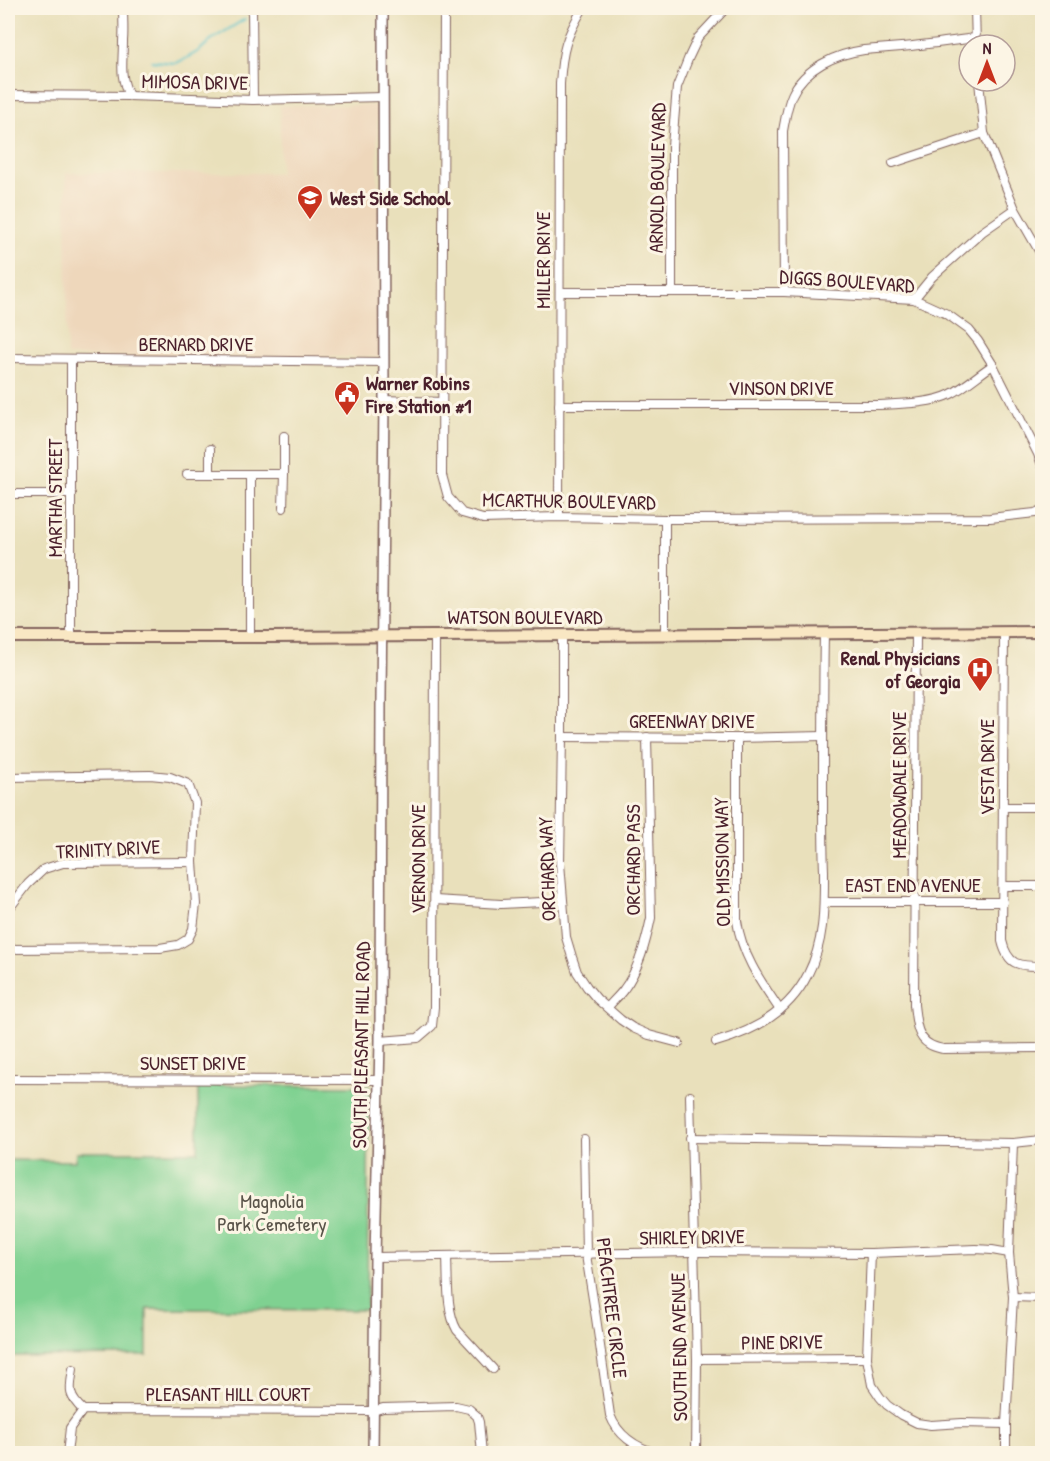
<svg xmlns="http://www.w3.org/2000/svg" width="1050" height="1461" viewBox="0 0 1050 1461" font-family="'Patrick Hand',sans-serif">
	<rect width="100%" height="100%" fill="#fcf5e5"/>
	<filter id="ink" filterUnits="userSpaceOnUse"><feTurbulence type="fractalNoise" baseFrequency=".0167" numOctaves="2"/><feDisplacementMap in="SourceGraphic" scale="12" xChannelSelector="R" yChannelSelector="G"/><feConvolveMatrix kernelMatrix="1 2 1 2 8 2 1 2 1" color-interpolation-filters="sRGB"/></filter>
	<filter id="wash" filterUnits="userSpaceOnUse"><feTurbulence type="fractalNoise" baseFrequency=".008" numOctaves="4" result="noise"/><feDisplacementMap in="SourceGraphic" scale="24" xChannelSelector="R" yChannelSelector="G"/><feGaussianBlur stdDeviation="1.35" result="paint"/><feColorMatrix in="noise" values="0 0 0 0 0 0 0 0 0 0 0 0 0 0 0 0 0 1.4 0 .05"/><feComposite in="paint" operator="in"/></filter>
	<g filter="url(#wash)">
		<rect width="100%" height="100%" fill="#e9e0bb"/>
		<!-- built -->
		<polygon fill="#eed7bb" points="377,105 380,357 67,356 66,173 280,173 280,106"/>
		<!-- green -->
		<polygon fill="#7fd191" stroke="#64785e" stroke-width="1.5" points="198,1085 369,1086 367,1310 147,1309 147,1355 8,1356 8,1160 75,1161 76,1152 198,1152"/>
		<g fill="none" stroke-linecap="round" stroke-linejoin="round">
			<!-- stream -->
			<g stroke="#55c3cc" stroke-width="2">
				<polyline points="260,11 264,8"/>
				<polyline points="152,61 175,63 185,59 199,51 211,40 245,19"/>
			</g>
		</g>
	</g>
	<g filter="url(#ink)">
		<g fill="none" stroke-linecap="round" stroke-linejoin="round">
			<defs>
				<g id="minor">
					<path d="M 123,8 C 123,19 124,30 123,41 C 123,64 119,74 129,96"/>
					<polyline points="252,8 253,100"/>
					<polyline points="444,8 442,475 448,497 462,513 483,519 559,517 665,519 990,518 1035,513 1042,510"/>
					<polyline points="975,8 976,45"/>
					<polyline points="979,81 984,133 1015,209 1042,256"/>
					<polyline points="8,95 129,96 253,100 383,97"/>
					<polyline points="893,163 984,133"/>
					<polyline points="560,292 784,292 914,299 947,314 969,330 978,341 993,365 1038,454 1042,465"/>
					<polyline points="672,292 672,146 677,87 689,57 698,38 726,8"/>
					<path d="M 784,292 L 783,131 C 785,120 787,106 792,95 C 804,68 836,54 864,50 C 876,49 889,48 901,47 C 926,45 951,41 975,38"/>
					<polyline points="914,299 932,277 982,232 1015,209"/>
					<polyline points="8,358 384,362"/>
					<polyline points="384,400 442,402"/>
					<path d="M 559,405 L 876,405 C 897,404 932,404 951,394 C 965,387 979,374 993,365"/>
					<polyline points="187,474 250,474 250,637"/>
					<polyline points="210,474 210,449"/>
					<polyline points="250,474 284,474 284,436"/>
					<polyline points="8,494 72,494"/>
					<polyline points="283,508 284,474"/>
					<path d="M 559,517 L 560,84 C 562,50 566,37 583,8"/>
					<path d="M 1004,632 L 1002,941 C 1008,966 1019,966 1042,966"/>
					<path d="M 916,633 L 914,1005 C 916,1019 916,1037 929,1044 C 933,1047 939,1048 943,1049 L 1042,1048"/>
					<polyline points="665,634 665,519"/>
					<polyline points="562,635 562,737 560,863 566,937 572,957 577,972 587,987 597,999 621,1020 633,1028 649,1035 679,1043"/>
					<polyline points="71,637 71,359"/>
					<polyline points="562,737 737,738 823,736"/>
					<path d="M 737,738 L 737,921 C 742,956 761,982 780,1010"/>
					<polyline points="8,777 150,775 170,777 188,784 195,803 193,862 196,904 193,929 188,939 178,945 160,948 8,949"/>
					<polyline points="1003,807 1042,807"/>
					<polyline points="1003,886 1042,886"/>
					<polyline points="435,900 501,904 562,901"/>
					<polyline points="824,902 1003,902"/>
					<polyline points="8,910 28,884 44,869 63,863 193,862"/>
					<path d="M 608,1007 C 613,1001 619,996 624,989 C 639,969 646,942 651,918 L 647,737"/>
					<polyline points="380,1041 418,1038 432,1026 434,1007 435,636"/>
					<path d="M 716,1042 C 755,1031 790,1011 808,974 C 825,941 824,906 824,871 C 823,848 823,825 823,802 C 823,746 823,689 824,633"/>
					<polyline points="8,1079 379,1080"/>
					<polyline points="690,1096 697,1359 696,1454"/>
					<polyline points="690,1138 1013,1143 1009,1253 1013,1297 1006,1424 1006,1454"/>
					<path d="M 584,1139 L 586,1255 L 596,1318 L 610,1415 C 618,1436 637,1448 659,1454"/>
					<polyline points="1013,1143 1042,1140"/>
					<polyline points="871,1253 867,1358 872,1385 880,1397 887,1405 901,1415 917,1423 931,1425 962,1423 1006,1424"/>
					<path d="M 447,1256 C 448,1278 446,1311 457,1330 L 493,1369"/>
					<polyline points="375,1257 693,1252 871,1253 976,1249 992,1250 1009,1253"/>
					<polyline points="1013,1297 1042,1298"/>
					<polyline points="697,1359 867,1358"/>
					<path d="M 73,1369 C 70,1389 67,1395 83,1410"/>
					<polyline points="67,1454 70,1428 83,1410 373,1411 383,1408 456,1406 469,1409 477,1416 479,1422 482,1454"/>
				</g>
				<polyline id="tertiary" points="373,1454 375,1257 380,1041 381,699 384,400 383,8"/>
				<polyline id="secondary" points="8,637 268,637 1042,632"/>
			</defs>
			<!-- minor casing -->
			<use href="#minor" stroke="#82635d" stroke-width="10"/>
			<!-- tertiary casing -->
			<use href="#tertiary" stroke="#82635d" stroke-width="12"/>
			<!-- secondary casing -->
			<use href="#secondary" stroke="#82635d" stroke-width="14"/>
			<!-- minor -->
			<use href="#minor" stroke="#fff" stroke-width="8"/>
			<!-- tertiary -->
			<use href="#tertiary" stroke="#fff" stroke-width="9"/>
			<!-- secondary -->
			<use href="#secondary" stroke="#f9e7c3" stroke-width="10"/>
		</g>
	</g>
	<!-- icons -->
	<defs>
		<symbol id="school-pin" viewBox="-11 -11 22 30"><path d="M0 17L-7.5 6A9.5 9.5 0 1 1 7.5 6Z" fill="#c8321e" stroke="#fcf5e5"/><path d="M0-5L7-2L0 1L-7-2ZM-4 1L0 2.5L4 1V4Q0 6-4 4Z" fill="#fff"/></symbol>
		<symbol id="civic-pin" viewBox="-11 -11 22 30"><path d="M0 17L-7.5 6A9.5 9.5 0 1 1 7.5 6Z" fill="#c8321e" stroke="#fcf5e5"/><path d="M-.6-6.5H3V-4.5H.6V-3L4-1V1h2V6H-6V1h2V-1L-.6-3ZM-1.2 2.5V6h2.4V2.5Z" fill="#fff"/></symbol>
		<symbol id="hospital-pin" viewBox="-11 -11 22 30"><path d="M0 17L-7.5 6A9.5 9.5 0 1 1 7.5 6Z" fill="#c8321e" stroke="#fcf5e5"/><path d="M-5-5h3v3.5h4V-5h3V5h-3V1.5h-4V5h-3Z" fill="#fff"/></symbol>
	</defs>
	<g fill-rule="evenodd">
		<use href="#school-pin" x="295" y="183" width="30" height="40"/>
		<use href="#civic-pin" x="332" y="379" width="30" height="40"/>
		<use href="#hospital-pin" x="965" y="655" width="30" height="40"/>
	</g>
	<g text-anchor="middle" stroke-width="6" stroke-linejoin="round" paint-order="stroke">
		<!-- street labels -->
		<g font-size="20" fill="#4a1f2b" stroke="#fcf5e5">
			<text transform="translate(195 82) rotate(1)" y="7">MIMOSA DRIVE</text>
			<text transform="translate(657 178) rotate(-89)" y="7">ARNOLD BOULEVARD</text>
			<text transform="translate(543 260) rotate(-90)" y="7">MILLER DRIVE</text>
			<text transform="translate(847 281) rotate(4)" y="7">DIGGS BOULEVARD</text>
			<text x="196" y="351">BERNARD DRIVE</text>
			<text x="781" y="395">VINSON DRIVE</text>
			<text transform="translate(55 498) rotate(-90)" y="7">MARTHA STREET</text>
			<text transform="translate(569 501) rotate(1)" y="7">MCARTHUR BOULEVARD</text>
			<text x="525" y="624">WATSON BOULEVARD</text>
			<text x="692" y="728">GREENWAY DRIVE</text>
			<text transform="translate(987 767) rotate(-90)" y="7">VESTA DRIVE</text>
			<text transform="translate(899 785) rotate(-90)" y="7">MEADOWDALE DRIVE</text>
			<text transform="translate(108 849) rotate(-3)" y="7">TRINITY DRIVE</text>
			<text transform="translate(418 859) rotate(-90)" y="7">VERNON DRIVE</text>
			<text transform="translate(633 860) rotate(-90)" y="7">ORCHARD PASS</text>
			<text transform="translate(722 862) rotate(-91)" y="7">OLD MISSION WAY</text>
			<text transform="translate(547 869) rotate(-92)" y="7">ORCHARD WAY</text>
			<text x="913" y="892">EAST END AVENUE</text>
			<text transform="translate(361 1045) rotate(-89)" y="7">SOUTH PLEASANT HILL ROAD</text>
			<text x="193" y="1070">SUNSET DRIVE</text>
			<text transform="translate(692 1237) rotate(-1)" y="7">SHIRLEY DRIVE</text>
			<text transform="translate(612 1308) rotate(83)" y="7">PEACHTREE CIRCLE</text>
			<text transform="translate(782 1342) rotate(-1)" y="7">PINE DRIVE</text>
			<text transform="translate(679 1347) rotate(-91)" y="7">SOUTH END AVENUE</text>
			<text x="228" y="1401">PLEASANT HILL COURT</text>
		</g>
		<!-- poi labels -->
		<g font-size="20" font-weight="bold" fill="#4a1f2b" stroke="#fcf5e5" text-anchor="start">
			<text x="330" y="205">West Side School</text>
			<text x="366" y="390">Warner Robins<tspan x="366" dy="23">Fire Station #1</tspan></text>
			<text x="960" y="665" text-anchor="end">Renal Physicians<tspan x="960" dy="23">of Georgia</tspan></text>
		</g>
		<!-- park labels -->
		<g font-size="20" fill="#5a544a" stroke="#fcf5e5">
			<text x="272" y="1208">Magnolia<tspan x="272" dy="23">Park Cemetery</tspan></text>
		</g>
	</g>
	<!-- margin -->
	<rect width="1050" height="1461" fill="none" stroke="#fcf5e5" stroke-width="30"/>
	<!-- north arrow -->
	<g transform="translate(987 63)"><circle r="28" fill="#fcf5e5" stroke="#b59f9b" stroke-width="1.5"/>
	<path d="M0-4.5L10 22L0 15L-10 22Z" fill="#c8321e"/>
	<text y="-9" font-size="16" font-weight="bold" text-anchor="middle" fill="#4a1f2b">N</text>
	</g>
</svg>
